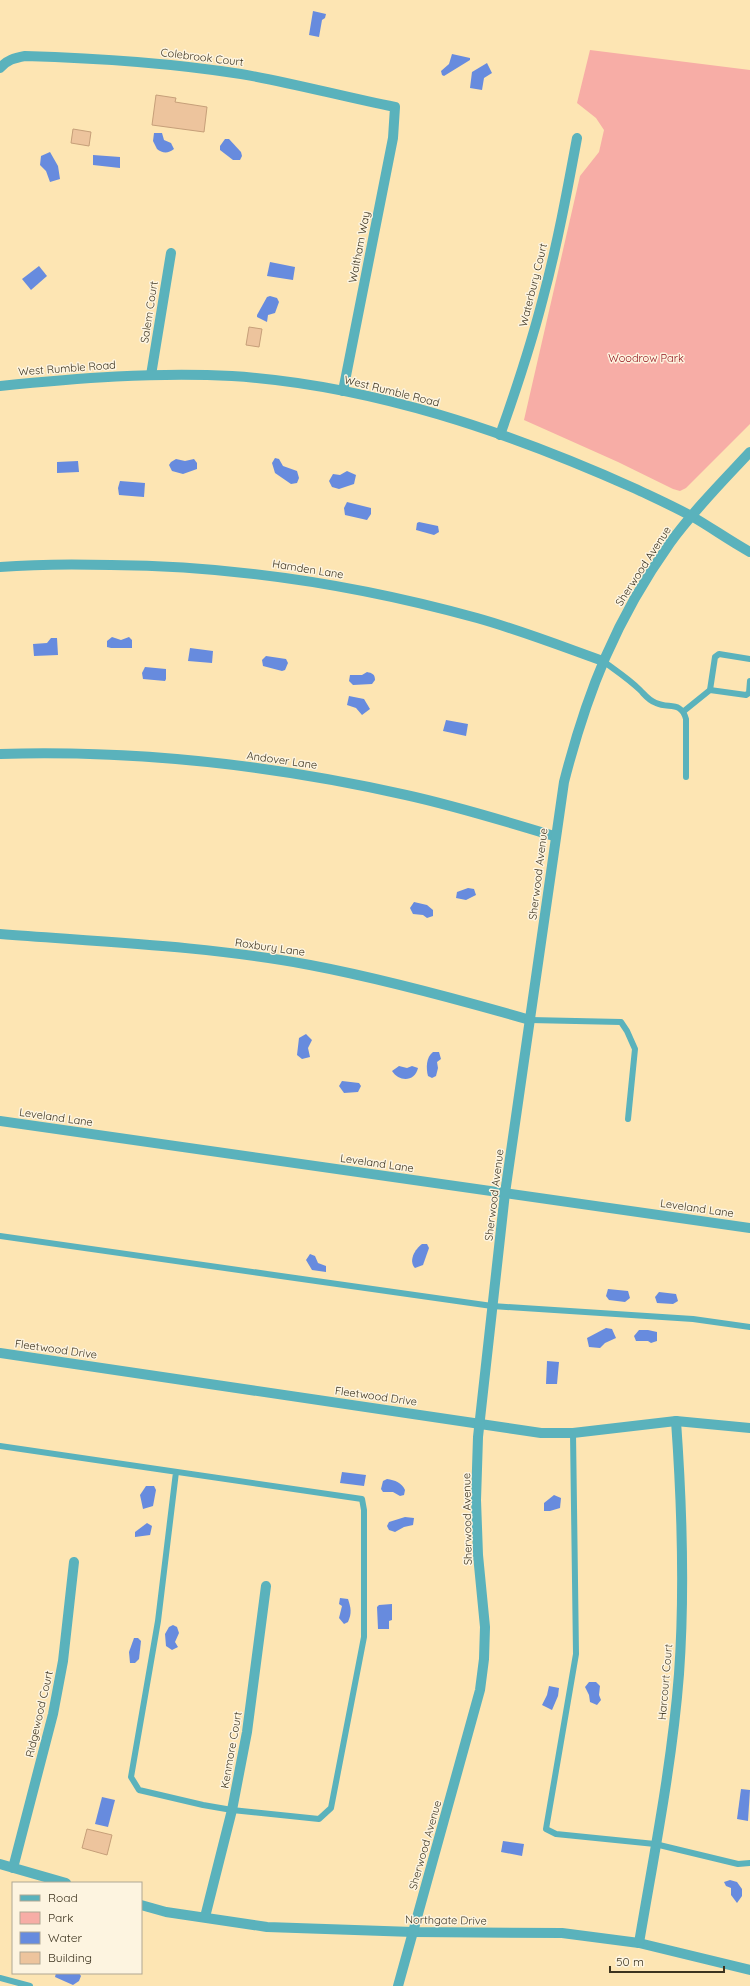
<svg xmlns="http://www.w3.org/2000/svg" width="750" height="1986" viewBox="0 0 750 1986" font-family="Quicksand,sans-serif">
	<rect width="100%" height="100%" fill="#fde5b3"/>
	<!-- green -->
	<polygon fill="#f7ada6" points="590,50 750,70 750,424 686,488 680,491 673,489 618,462 524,420 580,176 599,152 604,130 596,118 577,103"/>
	<!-- water -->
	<g fill="#678bde">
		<polygon points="313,11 326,14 325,18 322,20 319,37 309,35"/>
		<polygon points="452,54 470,58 470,60 444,76 442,75 441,71 449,64"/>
		<polygon points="487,63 492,73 484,78 482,90 470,88 472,72"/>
		<path d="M 154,133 L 162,133 L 164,140 L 171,143 L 174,149 C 168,154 162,153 157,149 L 153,141 Z"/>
		<polygon points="225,139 229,139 241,152 242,156 240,160 233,160 220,150 220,146"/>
		<polygon points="50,152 58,166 60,179 50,182 46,171 40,165 41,156"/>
		<polygon points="93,155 120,157 120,168 93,165"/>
		<polygon points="270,262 295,267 293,280 267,276"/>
		<polygon points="39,266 47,276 31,290 22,279"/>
		<polygon points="270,296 277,298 279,302 275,313 268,315 267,322 257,317 257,315 267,297"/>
		<polygon points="275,458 279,459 283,466 297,471 299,478 297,483 291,484 275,473 272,463"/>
		<polygon points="176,459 185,461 194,459 197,463 197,469 183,474 172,471 169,465 171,462"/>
		<polygon points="78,461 79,472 57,473 57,462"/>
		<polygon points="347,471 356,475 354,484 339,489 332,487 329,481 333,474 340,475"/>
		<polygon points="120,481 145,483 144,497 119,495 118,488"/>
		<polygon points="347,502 371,508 371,514 367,520 345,515 344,508"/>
		<polygon points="419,522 438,526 439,532 434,535 416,530 417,523"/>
		<polygon points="112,637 121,640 129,637 132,640 132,648 111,648 107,647 107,641"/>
		<polygon points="51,638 57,638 58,655 34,656 33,644 47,643"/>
		<polygon points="190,648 213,651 212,663 188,661"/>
		<polygon points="266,656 286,659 288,663 285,670 282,671 263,666 262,660"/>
		<polygon points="145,667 166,669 166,679 165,681 143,679 142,673"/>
		<path d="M 367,672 C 372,673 375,674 375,680 L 372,684 L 353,685 L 349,681 L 350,675 L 362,675 Z"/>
		<polygon points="349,696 364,699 370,709 362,715 356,708 347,705"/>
		<polygon points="446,720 468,724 466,736 443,731"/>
		<polygon points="468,888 474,889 476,895 466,900 456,898 457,892"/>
		<polygon points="414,902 427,905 433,910 433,916 427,918 423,915 413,914 410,908"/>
		<polygon points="306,1034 312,1040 308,1048 310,1057 302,1059 297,1055 299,1038"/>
		<path d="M 433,1052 L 439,1052 L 441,1059 L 437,1062 L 438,1068 L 436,1076 L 432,1078 L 428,1076 C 426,1068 426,1057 433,1052 Z"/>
		<path d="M 399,1066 L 407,1068 L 412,1066 L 418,1068 C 415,1082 399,1082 392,1071 Z"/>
		<polygon points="342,1081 359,1083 361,1086 358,1092 344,1093 339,1086"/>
		<path d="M 422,1244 L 427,1244 L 429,1248 L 423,1265 L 415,1268 C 408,1261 415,1249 422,1244 Z"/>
		<polygon points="310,1254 315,1256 318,1263 326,1266 326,1272 312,1270 306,1260"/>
		<polygon points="608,1289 628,1291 630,1298 625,1302 609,1300 606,1296"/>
		<polygon points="659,1292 676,1294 678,1301 673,1304 657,1303 655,1297"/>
		<polygon points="606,1328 612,1329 616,1338 605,1343 600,1348 589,1347 587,1338"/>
		<polygon points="639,1330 648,1330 657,1332 657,1341 651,1343 648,1341 636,1341 634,1336"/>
		<polygon points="547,1361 559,1362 557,1384 546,1384"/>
		<polygon points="342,1472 366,1475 364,1486 340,1483"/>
		<path d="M 387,1479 C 395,1480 402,1483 405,1490 L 404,1495 L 400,1496 L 393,1492 L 383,1492 L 381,1489 L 383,1481 Z"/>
		<polygon points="146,1486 154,1486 156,1490 153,1506 143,1509 140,1495"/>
		<polygon points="554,1495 561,1498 560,1508 550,1511 544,1511 544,1503"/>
		<polygon points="405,1517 414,1518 413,1525 404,1527 395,1532 389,1530 387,1526 389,1522"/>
		<polygon points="147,1523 152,1526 150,1535 135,1537 135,1532"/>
		<path d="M 340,1598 L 348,1599 C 351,1608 352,1613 348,1622 L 344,1624 L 339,1618 L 342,1606 L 339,1604 Z"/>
		<polygon points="392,1604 392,1620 389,1621 389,1629 378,1629 377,1607 379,1605"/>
		<polygon points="173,1625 177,1627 179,1633 175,1642 178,1647 172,1650 166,1646 165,1634 169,1627"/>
		<polygon points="134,1638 138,1638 141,1641 139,1659 135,1663 130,1663 129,1652"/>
		<polygon points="589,1682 596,1682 600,1686 599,1695 601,1700 597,1705 590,1702 589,1695 585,1687"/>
		<polygon points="549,1686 559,1688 558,1696 552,1710 542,1705 547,1695"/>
		<polygon points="741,1789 750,1790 748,1821 737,1819"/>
		<polygon points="102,1797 115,1800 108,1827 95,1824"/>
		<polygon points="503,1841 524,1844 522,1856 501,1852"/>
		<polygon points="730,1880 737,1882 742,1889 742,1896 737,1903 731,1895 731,1888 726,1886 724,1882"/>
		<polygon points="56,1973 79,1973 81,1976 79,1981 73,1985 55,1977"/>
	</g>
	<!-- building -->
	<g fill="#edc49d" stroke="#c69f79">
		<polygon points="156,95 176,98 175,102 207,107 204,132 152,125"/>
		<polygon points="73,129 91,132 89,146 71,143"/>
		<polygon points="249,327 262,329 259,347 246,345"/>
		<polygon points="87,1829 112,1835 107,1855 82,1848"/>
	</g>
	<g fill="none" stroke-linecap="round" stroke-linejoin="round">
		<!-- service -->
		<g stroke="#5ab2bc" stroke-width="6">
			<path d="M 603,661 C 615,670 629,679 640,690 C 645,695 648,700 656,703 C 669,709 681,701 686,719 L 686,777"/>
			<polyline points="710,690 746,695 749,693 750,681"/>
			<polyline points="684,711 710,690 715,657 719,654 750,659"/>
			<polyline points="530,1020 621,1022 627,1031 635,1049 628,1119"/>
			<polyline points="0,1236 492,1306 693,1319 750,1327"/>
			<polyline points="573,1433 576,1654 546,1829 556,1834 655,1844 738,1864 750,1863"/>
			<polyline points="0,1446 362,1499 364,1510 364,1637 331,1808 319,1819 232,1810 203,1805 139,1790 131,1777 158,1621 176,1472"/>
			<polyline points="0,1978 30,1986"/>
		</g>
		<!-- minor -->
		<g stroke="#5ab2bc" stroke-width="10">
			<path d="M 0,68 C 7,60 14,58 25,56 C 97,58 170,63 241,74 C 293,83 344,97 395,107 L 393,138 L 343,391"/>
			<polyline points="151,375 171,253"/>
			<path d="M 500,435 C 516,390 531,345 543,298 C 557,246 567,192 577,138"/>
			<path d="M 0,567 C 37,564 74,564 111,565 C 235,566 358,585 477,618 C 520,630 561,646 603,661"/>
			<path d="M 0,754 C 136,750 273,765 406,795 C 456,806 505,821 554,836"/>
			<path d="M 0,934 C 103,942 208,946 310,965 C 384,979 457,999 530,1020"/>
			<polyline points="0,1353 541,1433 573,1433 676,1421 750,1428"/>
			<polyline points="0,1864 66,1883"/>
			<polyline points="13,1868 53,1714 63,1661 74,1562"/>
			<polyline points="141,1905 166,1912 267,1927 413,1932 562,1933 639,1943 750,1970"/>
			<polyline points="205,1917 232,1810 247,1732 266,1586"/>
			<path d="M 639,1943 C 654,1854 672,1765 679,1674 C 685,1590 682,1505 676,1421"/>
		</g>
		<!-- tertiary -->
		<g stroke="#5ab2bc" stroke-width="10">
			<path d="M 0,386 C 77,378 155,372 232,376 C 372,385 509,432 636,489 C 655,498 675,507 693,517 C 712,528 730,541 750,552"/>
			<polyline points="0,1121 750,1228"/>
			<path d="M 398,1986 L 480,1690 L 484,1659 L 485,1627 L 478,1555 L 476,1500 L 478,1437 L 505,1193 L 564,782 C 587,692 616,619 670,543 C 694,510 723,481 750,452"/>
		</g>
	</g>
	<g text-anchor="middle" stroke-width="3" stroke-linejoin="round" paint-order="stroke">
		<!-- street labels -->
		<g font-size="11" fill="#3c331f" stroke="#fdf4e0">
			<text transform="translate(202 57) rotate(7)" y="4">Colebrook Court</text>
			<text transform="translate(359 247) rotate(-79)" y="4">Waltham Way</text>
			<text transform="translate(533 285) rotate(-76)" y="4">Waterbury Court</text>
			<text transform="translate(149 312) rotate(-81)" y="4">Salem Court</text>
			<text transform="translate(67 368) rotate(-4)" y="4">West Rumble Road</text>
			<text transform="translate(392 391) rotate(14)" y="4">West Rumble Road</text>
			<text transform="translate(643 566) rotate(-57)" y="4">Sherwood Avenue</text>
			<text transform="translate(308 569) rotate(9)" y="4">Hamden Lane</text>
			<text transform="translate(282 760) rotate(8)" y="4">Andover Lane</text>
			<text transform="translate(538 874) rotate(-83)" y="4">Sherwood Avenue</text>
			<text transform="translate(270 947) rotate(8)" y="4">Roxbury Lane</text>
			<text transform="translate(56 1117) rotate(8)" y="4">Leveland Lane</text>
			<text transform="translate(377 1163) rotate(8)" y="4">Leveland Lane</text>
			<text transform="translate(494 1195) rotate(-83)" y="4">Sherwood Avenue</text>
			<text transform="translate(697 1208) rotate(8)" y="4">Leveland Lane</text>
			<text transform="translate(56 1349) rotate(8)" y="4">Fleetwood Drive</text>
			<text transform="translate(376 1396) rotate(8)" y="4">Fleetwood Drive</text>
			<text transform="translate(467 1519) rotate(-91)" y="4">Sherwood Avenue</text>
			<text transform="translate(665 1682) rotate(-85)" y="4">Harcourt Court</text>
			<text transform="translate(39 1714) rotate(-77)" y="4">Ridgewood Court</text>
			<text transform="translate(231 1750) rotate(-80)" y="4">Kenmore Court</text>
			<text transform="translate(425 1845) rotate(-74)" y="4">Sherwood Avenue</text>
			<text transform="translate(446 1920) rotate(1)" y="4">Northgate Drive</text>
		</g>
		<!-- park labels -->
		<g font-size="11" fill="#900e18" stroke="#fdf4e0">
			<text x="646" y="362">Woodrow Park</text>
		</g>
	</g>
	<!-- legend -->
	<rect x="12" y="1882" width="130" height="92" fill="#fdf4e0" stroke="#b0a793"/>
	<rect x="20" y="1895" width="20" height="6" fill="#5ab2bc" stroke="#b0a793"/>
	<text x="48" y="1902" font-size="12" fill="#3c331f">Road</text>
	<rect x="20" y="1912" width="20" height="12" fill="#f7ada6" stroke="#b0a793"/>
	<text x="48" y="1922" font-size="12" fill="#3c331f">Park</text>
	<rect x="20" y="1932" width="20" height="12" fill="#678bde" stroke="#b0a793"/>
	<text x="48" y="1942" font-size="12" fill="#3c331f">Water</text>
	<rect x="20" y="1952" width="20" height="12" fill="#edc49d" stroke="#b0a793"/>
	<text x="48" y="1962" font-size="12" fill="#3c331f">Building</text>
	<!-- scale -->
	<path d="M610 1966v6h114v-6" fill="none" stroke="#3c331f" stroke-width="2"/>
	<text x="616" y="1966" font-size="12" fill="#3c331f" stroke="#fdf4e0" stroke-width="3" paint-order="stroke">50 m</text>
</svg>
